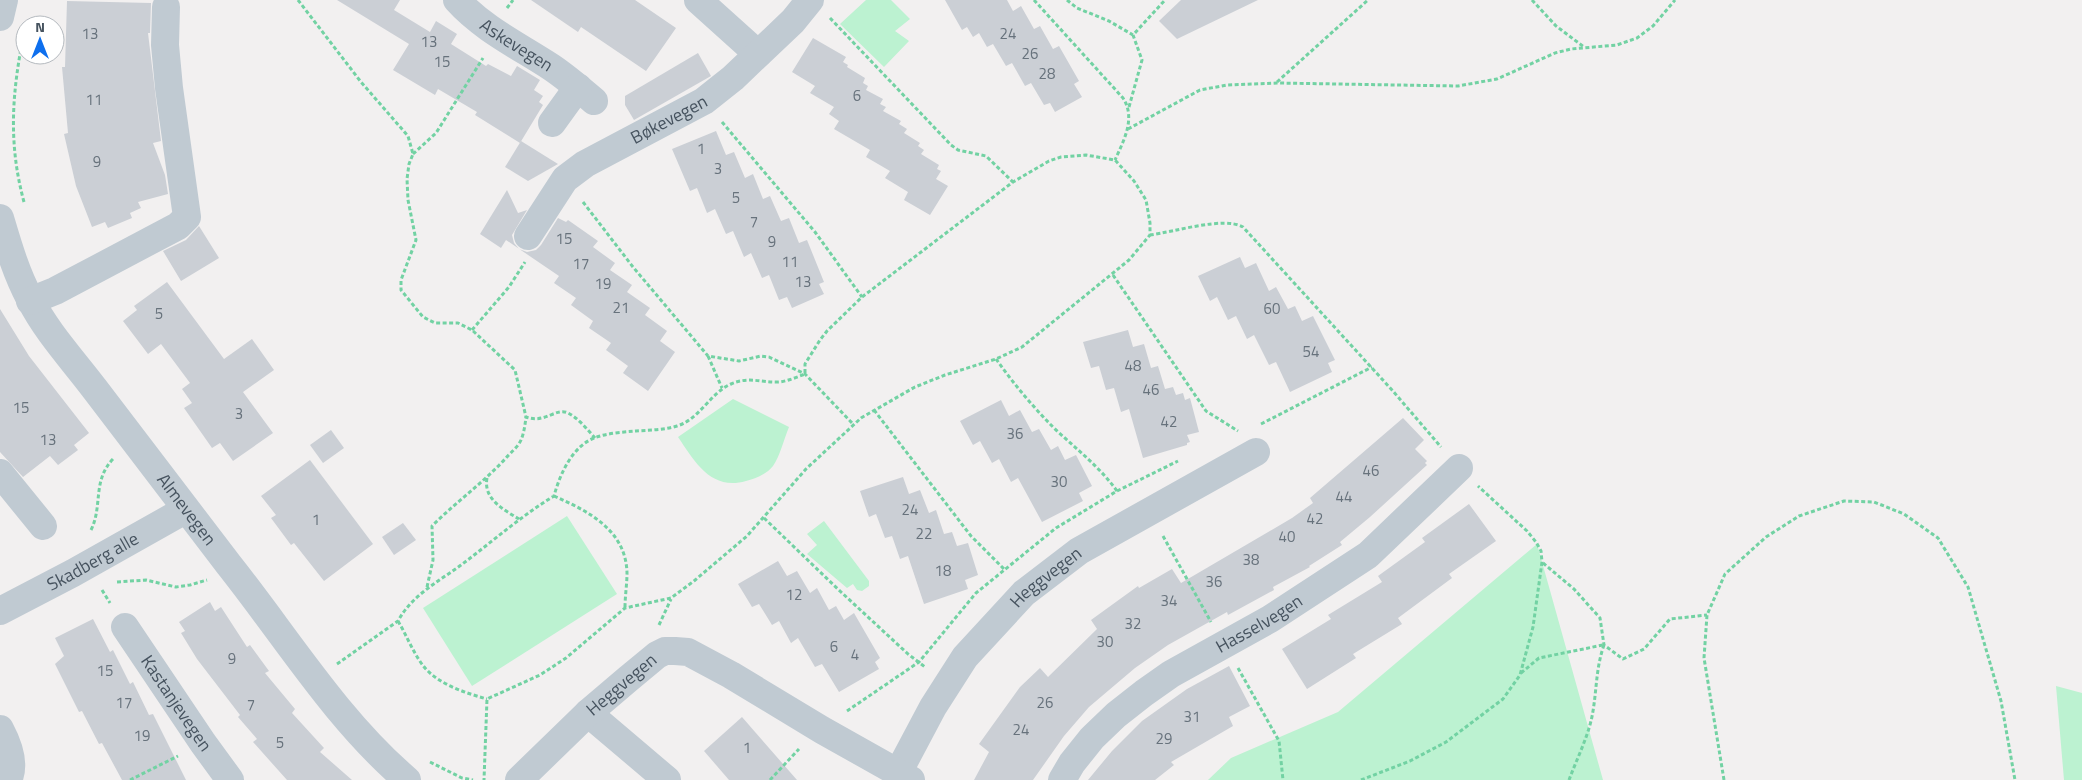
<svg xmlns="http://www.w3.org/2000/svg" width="2082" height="780" viewBox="0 0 2082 780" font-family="'Titillium Web',sans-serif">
	<rect width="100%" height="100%" fill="#f2f0f0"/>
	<!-- green -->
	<g fill="#bcf2d1">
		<polygon points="866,0 891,0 910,19 895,31 909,41 884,67 840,24"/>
		<path d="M 733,399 L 789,427 C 784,439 780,456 773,466 C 767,474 755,479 746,481 C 711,491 695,462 678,437 Z"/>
		<polygon points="567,516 617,594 472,686 423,608"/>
		<polygon points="824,521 869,581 869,586 862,591 857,590 853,584 847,588 807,554 817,545 807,534"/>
		<polygon points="1537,544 1603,780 1208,780 1231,758 1338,712"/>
		<polygon points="2056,686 2082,693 2082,780 2064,780"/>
	</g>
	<!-- building -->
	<g fill="#cbcfd5">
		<polygon points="337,0 400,0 394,10 430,32 436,21 457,34 451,44 486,66 488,64 511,76 517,66 540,80 534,90 543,96 539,102 543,105 520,143 475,115 477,112 438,89 435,95 393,70 409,44"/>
		<polygon points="531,0 635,0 676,28 646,71 581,27 578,32"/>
		<polygon points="945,0 1007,0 1013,11 1021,6 1034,29 1040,26 1053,49 1059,46 1079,81 1074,84 1082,97 1055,112 1050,103 1044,105 1031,83 1025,86 1012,63 1006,66 993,44 987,47 979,33 973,37 967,27 962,30"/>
		<polygon points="1181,0 1258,0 1177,39 1159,21"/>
		<polygon points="67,1 151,3 150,33 148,33 161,141 153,143 165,175 168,194 138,202 141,208 130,213 132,218 108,228 105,222 92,227 76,186 64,134 68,133 62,67 65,67"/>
		<polygon points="813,38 846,57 843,62 848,65 847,67 865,78 863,83 868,86 866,90 883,99 880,104 886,107 883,111 901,121 899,124 907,129 904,133 920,143 918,146 924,150 921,154 939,165 937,169 941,171 936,179 948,186 930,215 904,200 908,192 885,178 890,171 866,157 870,150 834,129 839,121 829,114 834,107 810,93 815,86 792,72"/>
		<polygon points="698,53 711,76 634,120 625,105 625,96"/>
		<polygon points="716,131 726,155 734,152 745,178 753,174 763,199 770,196 781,221 789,218 799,243 807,240 824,282 819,284 824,294 792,308 787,297 779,300 769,275 762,278 751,253 744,257 733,231 726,234 715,209 707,213 697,188 690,191 672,149"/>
		<polygon points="521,141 558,164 528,181 505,167"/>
		<polygon points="507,190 518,213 527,210 512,235 514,243 519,249 527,252 536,250 541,245 558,218 566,222 568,220 598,241 593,247 615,263 610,270 632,285 627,292 650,308 645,315 667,331 660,341 675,352 648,391 623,373 628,366 606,350 611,343 589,328 593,321 571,305 576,298 554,283 559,276 506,240 501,248 480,234"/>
		<polygon points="199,226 219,258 181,281 163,251 186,240"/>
		<polygon points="1240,257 1245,268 1256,263 1269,291 1276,287 1288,309 1295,306 1302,321 1313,316 1335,360 1328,363 1332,372 1290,392 1276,362 1269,365 1254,335 1247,339 1236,316 1228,320 1217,297 1210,301 1198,276"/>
		<polygon points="167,282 224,359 252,339 274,370 243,392 273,433 233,461 220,443 212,448 184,408 192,403 182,389 190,383 161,344 148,354 123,321 137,310 134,306"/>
		<polygon points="0,309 29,356 89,433 74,445 78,450 58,465 50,456 23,477 0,452"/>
		<polygon points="1128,330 1133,347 1144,344 1151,368 1158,366 1165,389 1173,387 1176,395 1183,393 1185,400 1190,398 1199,432 1187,435 1190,442 1187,443 1187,445 1143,458 1129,409 1121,412 1114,388 1106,390 1099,366 1091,368 1083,342"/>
		<polygon points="1001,400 1009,416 1020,410 1032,432 1039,429 1051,450 1058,446 1065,460 1076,455 1092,486 1079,493 1083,501 1042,522 1018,478 1011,482 999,459 992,463 980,441 973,445 960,421"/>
		<polygon points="1403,418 1424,440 1415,449 1427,461 1425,463 1427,465 1370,517 1340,542 1342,545 1309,566 1310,567 1273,587 1274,590 1228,615 1227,612 1168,645 1135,668 1089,707 1064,736 1033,780 974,780 989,752 979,744 1020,687 1040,668 1048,677 1097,629 1091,620 1138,586 1139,588 1172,569 1181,583 1292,518 1313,503 1310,498"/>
		<polygon points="331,430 344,448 323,463 310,445"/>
		<polygon points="310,460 373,544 324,581 294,543 291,545 271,518 276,515 261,496"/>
		<polygon points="903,477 909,494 920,490 929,513 936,510 944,534 952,532 957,546 968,543 978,575 965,580 968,589 924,604 908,556 900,559 892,536 885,538 876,514 869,517 860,491"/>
		<polygon points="1469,504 1496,541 1449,574 1452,578 1398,618 1402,624 1353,654 1356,658 1307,689 1282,649 1331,619 1328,615 1382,582 1378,576 1425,542 1422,538"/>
		<polygon points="403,523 416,540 394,555 382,537"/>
		<polygon points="778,561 787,576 797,571 810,593 817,588 829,610 836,606 844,620 854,613 880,658 875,662 879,669 839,692 822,664 815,667 798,638 791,643 779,621 772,625 759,604 752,607 738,584"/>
		<polygon points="210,602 215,611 221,607 247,647 250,645 269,671 265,673 295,709 292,713 324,748 320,752 352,780 287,780 253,742 257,739 238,717 240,715 197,659 181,633 185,631 179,622"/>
		<polygon points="93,619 110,652 113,650 130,684 133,682 149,715 153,714 186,780 122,780 102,743 99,744 82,711 79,712 55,664 64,656 55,638"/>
		<polygon points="1229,666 1250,706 1229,717 1233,726 1171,762 1174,765 1155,780 1088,780 1112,751 1142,721 1187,689"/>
		<polygon points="742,717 797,780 729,780 704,751"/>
	</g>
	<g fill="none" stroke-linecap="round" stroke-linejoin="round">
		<!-- path -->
		<g stroke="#72d2a3" stroke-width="3" stroke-dasharray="4 2.5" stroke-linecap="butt">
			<path d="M 298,0 L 361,82 L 408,136 L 413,154 L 409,164 L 407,179 L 408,200 L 416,240 L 401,280 L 401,290 L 423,317 L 435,323 L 458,323 L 472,330 L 515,370 L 526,417 C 545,424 556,407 568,413 C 578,418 587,429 595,438"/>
			<path d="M 1034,0 L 1123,98 C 1136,118 1124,140 1115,160"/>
			<polyline points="1067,0 1077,8 1109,21 1133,35 1165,0"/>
			<polyline points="1532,0 1556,26 1584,47"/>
			<polyline points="507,8 513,0"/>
			<polyline points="830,18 951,145 958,150 986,156 1013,182"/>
			<polyline points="1277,82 1368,0"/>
			<polyline points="1129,107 1142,60 1133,35"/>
			<polyline points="722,122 815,232 862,297"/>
			<polyline points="1128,129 1200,90 1227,85 1277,83 1458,86 1497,79 1555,53 1571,49 1617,45 1637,38 1653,26 1675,0"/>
			<polyline points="413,154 436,133 483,58"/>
			<path d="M 24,202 C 8,143 12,92 24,33"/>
			<polyline points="583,202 633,267 708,356 739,361 761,356 769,357 805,374 853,424"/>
			<path d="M 1150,235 C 1174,232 1224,216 1243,227 L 1392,390 L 1441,447"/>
			<polyline points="1113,275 1206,411 1238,431"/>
			<polyline points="472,330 509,287 525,262"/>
			<polyline points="708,356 722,388"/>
			<path d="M 996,359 C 1013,383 1033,407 1054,428 C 1076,449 1099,466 1117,491"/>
			<polyline points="874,410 971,536 1004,569"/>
			<polyline points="1261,424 1372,367"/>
			<path d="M 487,478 C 483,499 504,510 519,519"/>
			<path d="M 554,496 C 588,511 626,530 627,573 C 627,584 625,596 625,608"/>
			<polyline points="764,518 841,592 908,654 925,667"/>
			<path d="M 91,530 C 103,506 92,481 113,459"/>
			<polyline points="1163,536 1211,622"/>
			<polyline points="1543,563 1574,589 1600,618 1604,645 1623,659 1644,649 1670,619 1707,615"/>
			<polyline points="117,582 146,580 176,587 190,585 207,580"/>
			<path d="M 427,587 L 433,560 L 432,526 C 456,502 483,483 506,458 C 511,452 518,447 521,440 C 524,433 525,425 526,417"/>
			<polyline points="102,590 110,603"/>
			<path d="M 398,621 C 407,636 414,655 425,668 C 440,685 466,693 487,699"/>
			<polyline points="659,625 671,599"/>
			<path d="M 337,664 L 398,621 C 412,595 438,582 461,565 C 492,542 521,516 554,496 C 560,474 572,447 594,438 C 607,433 623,432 636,431 C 650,430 664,430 677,426 C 700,419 710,393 731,384 C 749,376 762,383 779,382 C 788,381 797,377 805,374 L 805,364 L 820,340 L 827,331 L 862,297 L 1013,182 L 1049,161 L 1061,157 L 1086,155 L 1115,160 L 1134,181 L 1146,200 L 1150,223 L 1150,235 L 1129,260 L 1022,347 L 996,359 L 945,375 L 915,387 L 861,418 L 806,469 L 747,536 L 694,581 L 671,598 L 625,608 L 566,658 L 540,675 L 487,699 L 484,780"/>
			<polyline points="1238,668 1279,741 1283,780"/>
			<polyline points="1521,673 1539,658 1603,645"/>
			<polyline points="847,711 919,662 976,593 1056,528 1117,491 1178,461"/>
			<polyline points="430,762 462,778 473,780"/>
			<polyline points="130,780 178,756"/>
			<polyline points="770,780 799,749"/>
			<polyline points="1361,780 1410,761 1446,742 1503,699 1520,675 1533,627 1542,562 1541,551 1536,542 1527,531 1478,486"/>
			<path d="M 1569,780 C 1576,761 1586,741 1591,721 C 1597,696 1595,670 1604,645"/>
			<polyline points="1724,780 1704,658 1707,615 1725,574 1766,537 1799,516 1844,501 1874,502 1904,514 1938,538 1968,587 2001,701 2015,780"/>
		</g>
		<!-- minor -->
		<g stroke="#c0cad2" stroke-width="28">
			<path id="s1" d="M 457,0 C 483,29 519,46 551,67 C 566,77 580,89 594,101"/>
			<polyline points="698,0 758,54"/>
			<polyline points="0,17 4,0"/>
			<polyline points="552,123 578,87"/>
			<path id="s2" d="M 0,218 C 8,245 16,273 30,299 C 46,331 72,359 94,388 C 139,447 184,506 229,565 C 287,638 336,719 407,780"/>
			<path id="s3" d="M 528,236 L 565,179 L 585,164 L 704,101 L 733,78 L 793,21 L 810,0"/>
			<polyline points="30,301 55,291 178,226 187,217 169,88 165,45 166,7"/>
			<polyline points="0,473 43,526"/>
			<path id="s4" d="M 0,611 L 73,573 L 185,510"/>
			<path id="s5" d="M 125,627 L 203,743 L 230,780"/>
			<polyline points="588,713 667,780"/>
			<path d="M 0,729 C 8,744 16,764 8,780"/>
			<path id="s6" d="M 898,773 L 933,707 L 965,657 L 1024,593 L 1079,551 L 1256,452"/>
			<path id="s7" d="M 519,780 L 588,713 L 628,679 L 657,655 L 665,651 L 675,651 L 688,652 L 731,675 L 822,730 L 911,780"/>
			<path id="s8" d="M 1062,780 L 1072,763 L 1092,738 L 1116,715 L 1144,693 L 1171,674 L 1270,619 L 1368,555 L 1459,468"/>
		</g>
	</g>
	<g text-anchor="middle" stroke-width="4" stroke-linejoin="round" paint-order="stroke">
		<!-- number labels -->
		<g font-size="15" fill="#67727c">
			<text x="90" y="39">13</text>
			<text x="1008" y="39">24</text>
			<text x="429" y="47">13</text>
			<text x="1030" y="59">26</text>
			<text x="442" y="67">15</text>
			<text x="1047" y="79">28</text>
			<text x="857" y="101">6</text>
			<text x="94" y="105">11</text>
			<text x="701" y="154">1</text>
			<text x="97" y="167">9</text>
			<text x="718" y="174">3</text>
			<text x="736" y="203">5</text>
			<text x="754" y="227">7</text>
			<text x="564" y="244">15</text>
			<text x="772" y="247">9</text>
			<text x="790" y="267">11</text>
			<text x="581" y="269">17</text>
			<text x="803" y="287">13</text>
			<text x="603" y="289">19</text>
			<text x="621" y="313">21</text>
			<text x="1272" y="314">60</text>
			<text x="159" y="319">5</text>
			<text x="1311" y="357">54</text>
			<text x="1133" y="371">48</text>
			<text x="1151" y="395">46</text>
			<text x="21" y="413">15</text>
			<text x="239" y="419">3</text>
			<text x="1169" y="427">42</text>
			<text x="1015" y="439">36</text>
			<text x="48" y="445">13</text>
			<text x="1371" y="476">46</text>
			<text x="1059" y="487">30</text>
			<text x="1344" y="502">44</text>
			<text x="910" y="515">24</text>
			<text x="1315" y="524">42</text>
			<text x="316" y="525">1</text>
			<text x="924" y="539">22</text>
			<text x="1287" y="542">40</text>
			<text x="1251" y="565">38</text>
			<text x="943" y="576">18</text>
			<text x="1214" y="587">36</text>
			<text x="794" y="600">12</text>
			<text x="1169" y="606">34</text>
			<text x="1133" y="629">32</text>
			<text x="1105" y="647">30</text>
			<text x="834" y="652">6</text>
			<text x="855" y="660">4</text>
			<text x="232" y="664">9</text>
			<text x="105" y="676">15</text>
			<text x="124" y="708">17</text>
			<text x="1045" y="708">26</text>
			<text x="251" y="710">7</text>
			<text x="1192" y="722">31</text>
			<text x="1021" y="735">24</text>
			<text x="142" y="741">19</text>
			<text x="1164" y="744">29</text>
			<text x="280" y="748">5</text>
			<text x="747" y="753">1</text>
		</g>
		<!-- street labels -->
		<g font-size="18" fill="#46535f" stroke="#fff">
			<text dy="6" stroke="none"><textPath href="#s1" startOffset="75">Askevegen</textPath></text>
			<text dy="6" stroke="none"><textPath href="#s3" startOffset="188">Bøkevegen</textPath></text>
			<text dy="6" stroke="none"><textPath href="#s2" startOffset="349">Almevegen</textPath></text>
			<text dy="6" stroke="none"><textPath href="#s4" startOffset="105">Skadberg alle</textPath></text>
			<text dy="6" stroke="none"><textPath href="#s6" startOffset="248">Heggvegen</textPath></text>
			<text dy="6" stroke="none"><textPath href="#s8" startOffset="255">Hasselvegen</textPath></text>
			<text dy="6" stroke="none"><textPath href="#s7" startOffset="140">Heggvegen</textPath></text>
			<text dy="6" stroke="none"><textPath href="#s5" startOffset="92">Kastanjevegen</textPath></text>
		</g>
	</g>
	<!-- north arrow -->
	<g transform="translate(40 40)"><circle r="24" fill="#ffffff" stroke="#b5babf"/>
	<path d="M0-4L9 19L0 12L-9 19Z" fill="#0e6fee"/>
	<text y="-8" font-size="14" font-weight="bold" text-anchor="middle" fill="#46535f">N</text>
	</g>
</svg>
